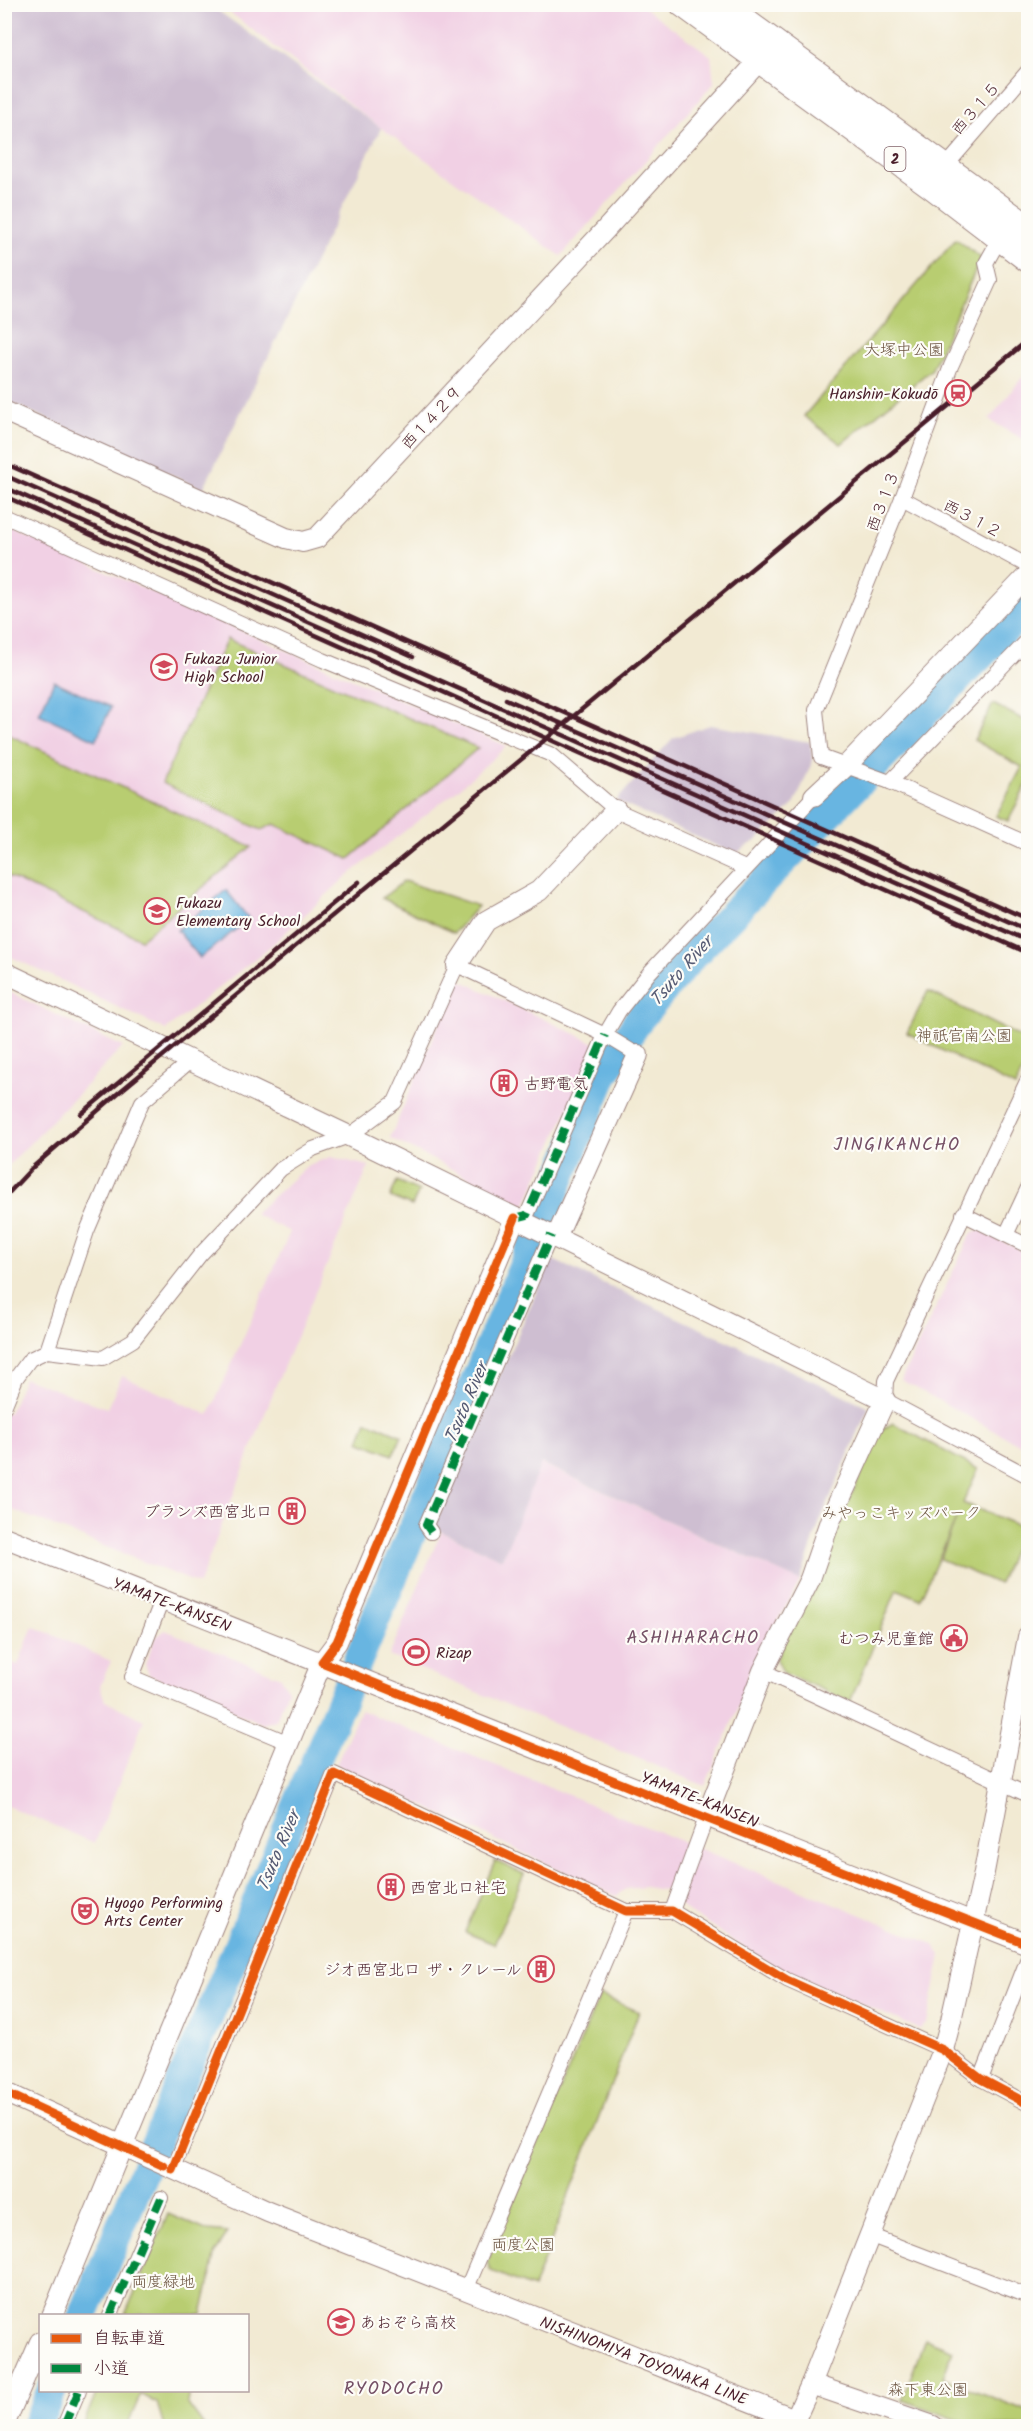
<svg xmlns="http://www.w3.org/2000/svg" width="1033" height="2431" viewBox="0 0 1033 2431" font-family="Kalam,'Klee One',sans-serif">
	<rect width="100%" height="100%" fill="#fdfcf7"/>
	<filter id="ink" filterUnits="userSpaceOnUse"><feTurbulence type="fractalNoise" baseFrequency=".0167" numOctaves="2"/><feDisplacementMap in="SourceGraphic" scale="12" xChannelSelector="R" yChannelSelector="G"/><feConvolveMatrix kernelMatrix="1 2 1 2 8 2 1 2 1" color-interpolation-filters="sRGB"/></filter>
	<filter id="wash" filterUnits="userSpaceOnUse"><feTurbulence type="fractalNoise" baseFrequency=".008" numOctaves="4" result="noise"/><feDisplacementMap in="SourceGraphic" scale="24" xChannelSelector="R" yChannelSelector="G"/><feGaussianBlur stdDeviation="1.35" result="paint"/><feColorMatrix in="noise" values="0 0 0 0 0 0 0 0 0 0 0 0 0 0 0 0 0 1.4 0 .05"/><feComposite in="paint" operator="in"/></filter>
	<g filter="url(#wash)">
		<rect width="100%" height="100%" fill="#f2ead3"/>
		<!-- built -->
		<g fill="#f1d0e4">
			<polygon points="232,5 641,5 711,56 714,83 561,256 381,128 228,11"/>
			<polygon points="1028,370 1028,442 989,420"/>
			<polygon points="4,527 184,606 507,746 456,791 346,877 273,944 166,1030 5,954"/>
			<polygon points="458,979 597,1044 525,1206 390,1138"/>
			<polygon points="5,990 123,1047 5,1169 4,1169"/>
			<polygon points="331,1157 369,1166 278,1380 199,1584 5,1507 4,1412 9,1413 24,1378 107,1408 122,1376 209,1415 290,1232 254,1214 308,1165"/>
			<polygon points="980,1230 1028,1254 1028,1449 901,1380 971,1234"/>
			<polygon points="540,1463 800,1581 746,1678 749,1682 705,1786 389,1656 441,1532 502,1559"/>
			<polygon points="33,1626 111,1661 100,1686 105,1701 144,1720 95,1843 5,1805 5,1660 18,1665"/>
			<polygon points="165,1630 281,1677 288,1690 276,1720 263,1724 149,1675 145,1664 155,1638"/>
			<polygon points="360,1710 933,1944 941,1955 927,2023 919,2029 771,1965 685,1910 668,1891 645,1887 626,1889 616,1896 336,1765"/>
		</g>
		<!-- industrial -->
		<g fill="#cebed1">
			<polygon points="5,4 210,5 381,128 203,489 5,400"/>
			<polygon points="710,725 810,742 813,760 795,803 757,840 735,854 616,801 673,738"/>
			<polygon points="551,1259 869,1407 821,1518 800,1581 541,1463 502,1559 433,1528"/>
		</g>
		<!-- green -->
		<g fill="#b8cd71" stroke="#81764e" stroke-width="1.5">
			<polygon points="956,239 981,258 932,369 841,444 804,416"/>
			<polygon points="227,639 478,748 349,859 274,824 261,830 162,783"/>
			<polygon points="993,704 1028,722 1028,782 1008,821 996,816 1022,767 974,740"/>
			<polygon points="5,733 251,847 141,939 5,875"/>
			<polygon points="404,881 478,906 454,933 382,898"/>
			<polygon points="928,991 1028,1041 1028,1059 1015,1087 907,1033"/>
			<polygon points="397,1181 419,1191 412,1206 390,1197"/>
			<polygon points="367,1421 402,1436 393,1455 359,1441"/>
			<polygon points="893,1423 978,1469 963,1503 1022,1527 999,1584 940,1559 957,1517 920,1599 897,1589 850,1702 784,1673 776,1660 881,1430"/>
			<polygon points="495,1861 524,1874 494,1944 465,1932"/>
			<polygon points="600,1995 639,2012 533,2288 491,2271 487,2262"/>
			<polygon points="168,2214 208,2231 228,2233 216,2252 202,2315 125,2315"/>
			<polygon points="925,2339 953,2350 943,2378 1027,2411 1028,2407 1028,2426 975,2426 902,2400"/>
			<polygon points="97,2390 189,2391 187,2403 204,2426 164,2426 157,2403 141,2394 127,2426 83,2426"/>
		</g>
		<!-- water -->
		<g fill="#67b5e1" stroke="#586a86" stroke-width="1.5">
			<polygon points="54,681 111,707 96,740 39,714"/>
			<polygon points="226,890 249,919 200,958 177,930"/>
		</g>
		<g fill="none" stroke-linecap="round" stroke-linejoin="round">
			<!-- river -->
			<g stroke="#67b5e1" stroke-width="30">
				<polyline points="83,2316 604,1074 639,1019 693,955 1028,606"/>
				<polyline points="36,2426 52,2390"/>
			</g>
		</g>
	</g>
	<g filter="url(#ink)">
		<g fill="none" stroke-linecap="round" stroke-linejoin="round">
			<defs>
				<g id="street">
					<polyline points="946,166 1028,71"/>
					<polyline points="1000,238 986,263 990,280 951,366 902,498 816,710 821,757 890,782 1028,844"/>
					<polyline points="902,498 1028,566"/>
					<polyline points="4,516 323,660 552,755 616,810 745,868"/>
					<polyline points="890,782 1028,640"/>
					<polyline points="1028,1079 886,1381 885,1400 1028,1476"/>
					<polyline points="963,1214 1028,1246"/>
					<polyline points="515,1218 527,1215 605,1035 619,1011 650,972 814,796"/>
					<polyline points="1006,1235 1028,1188"/>
					<polyline points="47,1351 87,1231 142,1102 190,1061"/>
					<polyline points="4,1407 16,1378 30,1359 47,1351 103,1358 133,1340 200,1255 281,1169 313,1149 349,1136 395,1102 457,965 605,1035 638,1055"/>
					<polyline points="431,1532 426,1525 551,1235"/>
					<polyline points="162,1600 132,1677 289,1743"/>
					<polyline points="763,1671 1028,1795"/>
					<polyline points="672,1911 706,1818"/>
					<polyline points="981,2079 1028,1958"/>
					<polyline points="173,2170 334,1774 626,1911 672,1911 787,1980 943,2050 981,2079 1028,2104"/>
					<polyline points="869,2235 1028,2296"/>
					<polyline points="466,2290 626,1911"/>
					<polyline points="110,2316 161,2198"/>
					<polyline points="64,2426 79,2390"/>
				</g>
				<g id="secondary">
					<polyline points="4,411 286,538 303,542 317,538 606,229 768,51"/>
					<polyline points="814,796 844,768 1028,575"/>
					<polyline points="457,965 486,921 539,891 616,810"/>
					<polyline points="4,972 349,1136 885,1400 830,1521 810,1579 763,1671 706,1818"/>
					<polyline points="556,1238 638,1055"/>
					<polyline points="4,1537 1028,1944"/>
					<polyline points="4,2092 268,2212 795,2419"/>
					<polyline points="52,2316 322,1662 337,1642 515,1218"/>
					<polyline points="811,2384 933,2426"/>
					<polyline points="4,2425 40,2342"/>
					<polyline points="792,2426 811,2384 943,2050 951,2020 982,1883 1028,1637"/>
				</g>
				<g id="highway">
					<polyline points="683,4 935,188 1028,259"/>
					<polyline points="721,4 1028,228"/>
				</g>
			</defs>
			<!-- street casing -->
			<use href="#street" stroke="#9e847f" stroke-width="16"/>
			<!-- secondary casing -->
			<use href="#secondary" stroke="#9e847f" stroke-width="22"/>
			<!-- highway casing -->
			<use href="#highway" stroke="#9e847f" stroke-width="28"/>
			<!-- street -->
			<use href="#street" stroke="#fff" stroke-width="14"/>
			<!-- secondary -->
			<use href="#secondary" stroke="#fff" stroke-width="20"/>
			<!-- highway -->
			<use href="#highway" stroke="#fff" stroke-width="26"/>
			<!-- rail -->
			<g stroke="#4a1f2b" stroke-width="4.5">
				<polyline points="4,463 1028,919"/>
				<polyline points="4,475 413,657"/>
				<polyline points="4,487 1028,941"/>
				<polyline points="4,496 1028,953"/>
				<polyline points="506,699 1028,930"/>
				<polyline points="81,1114 359,882"/>
				<polyline points="4,1198 33,1167 117,1094 1028,340"/>
			</g>
			<!-- quiet -->
			<g stroke="#00873e" stroke-width="8" stroke-dasharray="15 8" stroke-linecap="butt">
				<polyline points="515,1218 527,1215 605,1035"/>
				<polyline points="431,1532 426,1525 551,1235"/>
				<polyline points="110,2316 161,2198"/>
				<polyline points="64,2426 79,2390"/>
			</g>
			<defs>
				<g id="cycleway">
					<polyline points="515,1218 337,1642 322,1662 706,1818 1028,1944"/>
					<polyline points="4,2092 164,2166"/>
					<polyline points="173,2170 334,1774 626,1911 672,1911 787,1980 943,2050 981,2079 1028,2104"/>
				</g>
			</defs>
			<!-- cycleway casing -->
			<use href="#cycleway" stroke="#fdfcf7" stroke-width="13"/>
			<!-- cycleway -->
			<use href="#cycleway" stroke="#e8590c" stroke-width="9"/>
		</g>
	</g>
	<!-- icons -->
	<defs>
		<symbol id="station-ring" viewBox="-11 -11 22 22"><circle r="9.5" fill="#fdfcf7" stroke="#d1495b" stroke-width="1.5"/><path d="M-3-6H3Q5-6 5-4V2Q5 4 3 4L4.5 6H3L1.5 4h-3L-3 6H-4.5L-3 4Q-5 4-5 2V-4Q-5-6-3-6ZM-3.5-4v3h7v-3ZM-3.5 1v1.5H-2V1ZM2 1v1.5H3.5V1Z" fill="#d1495b"/></symbol>
		<symbol id="school-ring" viewBox="-11 -11 22 22"><circle r="9.5" fill="#fdfcf7" stroke="#d1495b" stroke-width="1.5"/><path d="M0-5L7-2L0 1L-7-2ZM-4 1L0 2.5L4 1V4Q0 6-4 4Z" fill="#d1495b"/></symbol>
		<symbol id="building-ring" viewBox="-11 -11 22 22"><circle r="9.5" fill="#fdfcf7" stroke="#d1495b" stroke-width="1.5"/><path d="M-4-6H4V6H1V3H-1V6H-4ZM-2.5-4.3h1.7v1.8h-1.7ZM.8-4.3h1.7v1.8H.8ZM-2.5-1h1.7V.8h-1.7ZM.8-1h1.7V.8H.8Z" fill="#d1495b"/></symbol>
		<symbol id="civic-ring" viewBox="-11 -11 22 22"><circle r="9.5" fill="#fdfcf7" stroke="#d1495b" stroke-width="1.5"/><path d="M-.6-6.5H3V-4.5H.6V-3L4-1V1h2V6H-6V1h2V-1L-.6-3ZM-1.2 2.5V6h2.4V2.5Z" fill="#d1495b"/></symbol>
		<symbol id="stadium-ring" viewBox="-11 -11 22 22"><circle r="9.5" fill="#fdfcf7" stroke="#d1495b" stroke-width="1.5"/><path d="M0-5a6.5 5 0 1 0 0 10a6.5 5 0 1 0 0-10ZM-3.5-1.8h7v3.6h-7Z" fill="#d1495b"/></symbol>
		<symbol id="theatre-ring" viewBox="-11 -11 22 22"><circle r="9.5" fill="#fdfcf7" stroke="#d1495b" stroke-width="1.5"/><path d="M-5-5.5Q0-4 5-5.5V0Q5 5 0 6Q-5 5-5 0ZM-3.3-2.5H-1v1.5H-3.3ZM1-2.5H3.3v1.5H1ZM-2.8 1Q0 5.5 2.8 1Z" fill="#d1495b"/></symbol>
	</defs>
	<g fill-rule="evenodd">
		<use href="#station-ring" x="943" y="378" width="30" height="30"/>
		<use href="#school-ring" x="149" y="652" width="30" height="30"/>
		<use href="#school-ring" x="142" y="896" width="30" height="30"/>
		<use href="#building-ring" x="489" y="1068" width="30" height="30"/>
		<use href="#building-ring" x="277" y="1496" width="30" height="30"/>
		<use href="#civic-ring" x="939" y="1623" width="30" height="30"/>
		<use href="#stadium-ring" x="401" y="1637" width="30" height="30"/>
		<use href="#building-ring" x="376" y="1872" width="30" height="30"/>
		<use href="#theatre-ring" x="70" y="1896" width="30" height="30"/>
		<use href="#building-ring" x="526" y="1954" width="30" height="30"/>
		<use href="#school-ring" x="326" y="2307" width="30" height="30"/>
	</g>
	<g text-anchor="middle" stroke-width="4.5" stroke-linejoin="round" paint-order="stroke">
		<!-- shield labels -->
		<rect fill="#fdfcf7" stroke="#806168" stroke-width="1.5" x="884.5" y="147" width="21" height="24" rx="4.5"/>
		<g font-size="15" font-weight="bold" fill="#4a1f2b">
			<text x="895" y="164">2</text>
		</g>
		<!-- street labels -->
		<g font-size="16" fill="#4a1f2b" stroke="#fdfcf7">
			<text transform="translate(975 108) rotate(-49)" y="6">西３１５</text>
			<text transform="translate(431 417) rotate(-47)" y="6">西１４２９</text>
			<text transform="translate(882 501) rotate(-69)" y="6">西３１３</text>
			<text transform="translate(973 518) rotate(28)" y="6">西３１２</text>
			<text transform="translate(172 1604) rotate(21)" y="6">YAMATE-KANSEN</text>
			<text transform="translate(700 1799) rotate(22)" y="6">YAMATE-KANSEN</text>
			<text transform="translate(644 2360) rotate(21)" y="6">NISHINOMIYA TOYONAKA LINE</text>
		</g>
		<!-- park labels -->
		<g font-size="16" fill="#6b5340" stroke="#fdfcf7">
			<text x="904" y="355">大塚中公園</text>
			<text x="964" y="1041">神祇官南公園</text>
			<text x="901" y="1518">みやっこキッズパーク</text>
			<text x="523" y="2250">両度公園</text>
			<text x="163" y="2287">両度緑地</text>
			<text x="928" y="2395">森下東公園</text>
		</g>
		<!-- poi labels -->
		<g font-size="16" fill="#4a1f2b" stroke="#fdfcf7" text-anchor="start">
			<text x="938" y="399" text-anchor="end">Hanshin-Kokudō</text>
			<text x="184" y="664">Fukazu Junior<tspan x="184" dy="18">High School</tspan></text>
			<text x="176" y="908">Fukazu<tspan x="176" dy="18">Elementary School</tspan></text>
			<text x="524" y="1089">古野電気</text>
			<text x="272" y="1517" text-anchor="end">ブランズ西宮北口</text>
			<text x="934" y="1644" text-anchor="end">むつみ児童館</text>
			<text x="436" y="1658">Rizap</text>
			<text x="410" y="1893">西宮北口社宅</text>
			<text x="104" y="1908">Hyogo Performing<tspan x="104" dy="18">Arts Center</tspan></text>
			<text x="522" y="1975" text-anchor="end">ジオ西宮北口 ザ・クレール</text>
			<text x="360" y="2328">あおぞら高校</text>
		</g>
		<!-- water labels -->
		<g font-size="18" font-style="italic" fill="#565b74" stroke="#fdfcf7">
			<text transform="translate(681 971) rotate(-49)" y="6">Tsuto River</text>
			<text transform="translate(466 1403) rotate(-67)" y="6">Tsuto River</text>
			<text transform="translate(278 1851) rotate(-67)" y="6">Tsuto River</text>
		</g>
		<!-- neighbourhood labels -->
		<g font-size="18" letter-spacing="1.5" fill="#755066" stroke="#fdfcf7">
			<text x="897" y="1150">JINGIKANCHO</text>
			<text x="693" y="1643">ASHIHARACHO</text>
			<text x="394" y="2394">RYODOCHO</text>
		</g>
	</g>
	<!-- margin -->
	<rect width="1033" height="2431" fill="none" stroke="#fdfcf7" stroke-width="24"/>
	<!-- legend -->
	<rect x="39" y="2314" width="210" height="78" fill="#fdfcf7" stroke="#b5a4a5" stroke-width="1.5"/>
	<rect x="51" y="2334" width="30" height="9" fill="#e8590c" stroke="#b5a4a5" stroke-width="1.5"/>
	<text x="93" y="2344" font-size="18" fill="#4a1f2b">自転車道</text>
	<rect x="51" y="2364" width="30" height="9" fill="#00873e" stroke="#b5a4a5" stroke-width="1.5"/>
	<text x="93" y="2374" font-size="18" fill="#4a1f2b">小道</text>
</svg>
